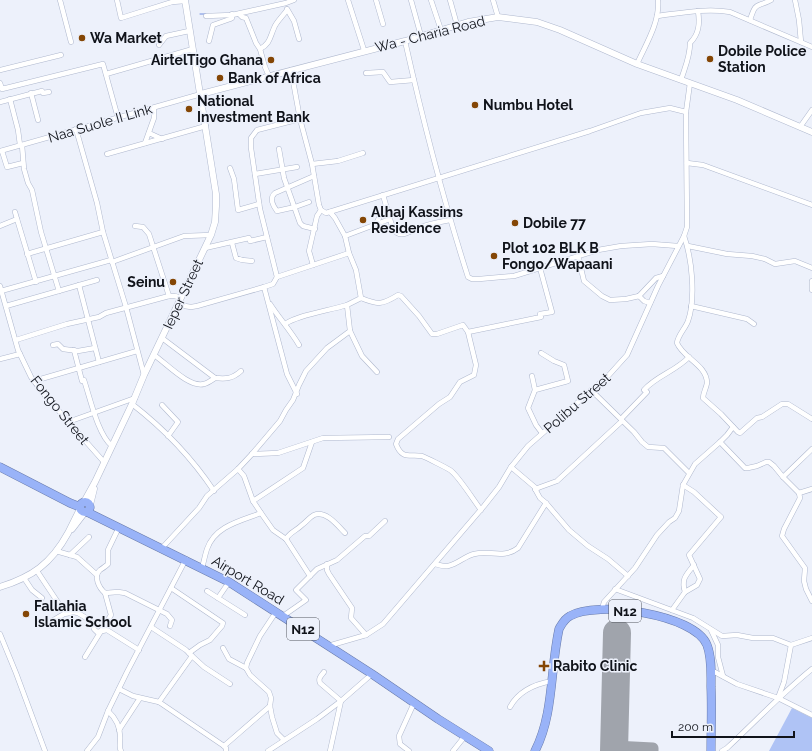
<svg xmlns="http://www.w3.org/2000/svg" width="812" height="751" viewBox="0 0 812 751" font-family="Raleway,sans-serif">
	<rect width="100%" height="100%" fill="#edf1fb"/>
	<!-- green -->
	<polygon fill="#afc3f5" points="792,708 812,718 812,751 769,751"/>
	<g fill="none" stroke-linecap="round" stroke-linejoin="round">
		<!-- stream -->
		<polyline stroke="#708ee0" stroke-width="1" points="200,14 206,14"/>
		<!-- taxiway -->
		<polyline stroke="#a0a4ac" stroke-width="11" points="614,746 653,748 653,751"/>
		<!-- runway -->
		<polyline stroke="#a0a4ac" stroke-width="28" points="614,751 617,633"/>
		<defs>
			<g id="street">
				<polyline points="60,0 71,42"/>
				<polyline points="117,0 121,18 172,2 185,1"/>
				<polyline points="348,0 364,50"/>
				<polyline points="376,0 383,24"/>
				<polyline points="411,0 421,36"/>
				<polyline points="431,0 441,30"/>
				<polyline points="450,0 457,25"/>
				<polyline points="493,0 498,17"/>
				<polyline points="795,0 799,20 801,42"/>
				<polyline points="287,9 294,21 299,39"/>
				<polyline points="239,14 242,17 246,18 256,43 260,49 265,67 269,76"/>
				<polyline points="206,16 232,15 286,3 294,0"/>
				<path d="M 657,16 C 681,13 706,8 730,12 L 812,47"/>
				<path d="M 750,20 C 756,1 756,8 771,0"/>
				<polyline points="209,41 213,25 230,19 232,18 232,14"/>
				<path d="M 405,41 C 423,121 443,199 468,277 L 472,279 L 479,279 L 514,276 L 598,250 L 621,246 L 652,244 L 678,246"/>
				<polyline points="159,45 166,36 189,31"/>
				<path d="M 260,49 C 270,44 270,37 274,28 C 276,22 283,16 287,10"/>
				<path d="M 637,64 C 646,44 660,22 658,0"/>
				<polyline points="0,70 61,55"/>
				<polyline points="291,70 300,119 312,164 319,205 321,210 326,213 590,131 641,113 670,108 686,112"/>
				<polyline points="366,73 383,72 390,82 414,80"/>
				<polyline points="106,74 193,49"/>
				<path d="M 681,80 C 685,67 690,57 690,43 C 699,34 700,24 698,11"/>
				<polyline points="0,83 2,89 103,64 118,118"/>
				<polyline points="31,93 38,120"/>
				<polyline points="10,99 18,130 20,145"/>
				<polyline points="0,102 42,91 43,93 49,92"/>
				<polyline points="800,127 812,110"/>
				<polyline points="76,129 97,203 103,232 126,307 144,375"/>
				<polyline points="149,133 162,139"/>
				<polyline points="145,143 154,118 154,108"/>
				<polyline points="22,145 24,169 28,183 32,190 41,232 59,291"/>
				<polyline points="279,149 284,178 300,223 303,226 315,229"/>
				<polyline points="0,151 201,94"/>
				<polyline points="2,151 7,167 23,163"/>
				<polyline points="107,154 206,126"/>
				<polyline points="687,163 703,165 812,205"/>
				<polyline points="312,164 338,161 363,153"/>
				<polyline points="230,168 234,179 238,210 259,204"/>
				<polyline points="255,174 297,167"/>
				<path d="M 309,202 L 295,207 L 277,211 C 273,206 269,198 275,193 L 314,176"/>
				<path d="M 330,212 L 335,218 L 345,236 L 349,253 L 356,270 L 361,298 C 378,305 382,305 398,295 L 401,296 L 419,316 L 432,334 L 437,334 L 463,325 L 468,332 L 541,317 L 540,314 L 552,312 L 540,268"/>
				<polyline points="17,219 36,282"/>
				<path d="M 390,219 C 391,223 394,231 397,233 C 403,237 413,230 418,228 C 428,224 439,222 450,220"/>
				<polyline points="376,224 385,206"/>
				<polyline points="0,226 17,219 15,212"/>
				<polyline points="135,226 143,227 149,234 169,296"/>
				<polyline points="345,236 390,219 383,195"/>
				<path d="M 684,236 C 692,259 696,298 688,321 C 685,329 678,335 677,343 C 683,358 707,365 707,383 C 706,389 703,393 703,398 L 721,414 L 738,432 L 740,433 L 757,418 L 762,417 L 782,404 L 788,404 L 812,419"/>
				<polyline points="232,243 236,258 242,260 252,261"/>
				<polyline points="688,246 727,254 752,256 765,259 775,264 795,261 812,268"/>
				<polyline points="205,248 249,238 250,241 267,237"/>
				<polyline points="27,254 103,232"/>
				<polyline points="578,256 584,281 602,296 610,300 626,299 639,296 644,301 650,303"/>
				<polyline points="112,262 184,236 211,235"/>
				<polyline points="313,265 309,251 317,216 321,210"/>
				<polyline points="277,277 260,209 251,148 251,138 257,130 300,119"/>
				<polyline points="812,281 812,290"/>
				<polyline points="79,285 99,362"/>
				<polyline points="0,286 18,350 31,377 43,393 104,462"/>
				<polyline points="264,287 273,284 277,277 349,253"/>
				<polyline points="1,291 111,260"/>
				<polyline points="639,296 656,278 663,276"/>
				<path d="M 270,304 C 279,318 290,330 299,345"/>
				<polyline points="178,305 191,307 197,306 264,287 287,374 297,394"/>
				<polyline points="6,306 97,280"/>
				<polyline points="691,306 747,319 754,324"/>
				<path d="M 285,324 C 301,314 328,311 347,305"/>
				<polyline points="350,331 362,356 377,372"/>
				<path d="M 468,332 L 476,365 L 474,375 L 460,382 L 450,397 L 439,404 L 398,439 L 396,444 C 402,460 410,454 422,456 C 427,458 445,467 450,470 C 458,475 474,501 481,510"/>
				<path d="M 162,338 L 215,378 C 226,379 232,379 241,371"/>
				<polyline points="16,340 67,324 99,317 106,313 169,296 175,296 181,298"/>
				<polyline points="53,345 58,344 63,349 78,351 95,348"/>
				<path d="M 74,350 L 82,381 L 84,380 C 90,398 98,435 112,446"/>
				<path d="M 154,355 C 166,363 189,388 204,384 C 208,383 212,380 215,378"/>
				<polyline points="0,359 20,354"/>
				<polyline points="532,376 535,390 528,408 536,425 542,433"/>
				<polyline points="34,381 137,351"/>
				<polyline points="535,390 568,381 564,365 554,361 541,353"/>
				<polyline points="591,390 634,432 642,442 648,447 664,448 689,473"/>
				<path d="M 132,404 C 163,428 192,458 214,491"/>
				<polyline points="162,405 178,422 168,436"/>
				<path d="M 621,419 L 647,392 L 644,390 C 656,376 676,371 689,357"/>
				<polyline points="68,422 135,398"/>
				<polyline points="720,442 745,468 748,468 757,466 766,462 769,462 774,466 783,477 799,493 800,498 798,502 784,529 782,536 805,568 804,581 806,589 812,601"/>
				<polyline points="252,454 278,453 323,438 389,437"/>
				<polyline points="511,467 537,489 535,489 540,498 546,503 569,530 588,546 608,559 628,576"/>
				<polyline points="238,469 244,476 253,501 261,513 273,530 286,539 310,576"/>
				<polyline points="783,477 812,449"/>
				<polyline points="535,489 557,481 622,421"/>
				<polyline points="799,493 812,489"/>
				<polyline points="253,501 303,468 312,442"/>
				<path d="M 119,527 L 108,550 L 108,564 C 106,566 103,568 100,570 C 93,576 99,588 105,593 L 118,592 L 125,593 L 167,614 L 172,620 L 170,626"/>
				<path d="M 286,539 C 290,532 296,531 302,525 C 306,522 310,517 314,515 C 326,510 338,526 345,533"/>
				<polyline points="162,548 199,508 207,496 238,469 252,454 280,421 286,410 293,400 299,385 306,371 327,348 350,331 347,305 361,298"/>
				<polyline points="56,551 77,557 97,575"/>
				<polyline points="70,555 89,537"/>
				<polyline points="327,564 327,570 329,574 352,608 351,618 366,635"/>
				<path d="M 435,564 C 439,565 444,567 448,566 C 458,564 465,556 474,554 C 489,550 504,559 518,548 L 546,503"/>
				<path d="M 202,568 C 204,561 205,555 207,549 C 215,526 240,521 261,513"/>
				<polyline points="37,571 63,610 78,613 93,622 94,629 97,632 107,630 139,650"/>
				<polyline points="24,578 32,590 42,598"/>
				<polyline points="229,582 218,598 245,615"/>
				<polyline points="171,588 223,623 222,626 210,640 200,645 189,653"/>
				<polyline points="615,589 693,618 722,636 737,635 753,638 773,638 791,645 812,638"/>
				<polyline points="207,591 218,598"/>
				<path d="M 685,592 C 681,579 686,575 694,565"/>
				<polyline points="602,609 604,602 635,568 657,535 669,522 675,518 679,511 683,485 695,464 720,442 727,435 733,427"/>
				<polyline points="672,610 685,592 697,585 700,579 689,555 721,517 694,492 683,485"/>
				<polyline points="276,612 260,636 247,663 246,668 250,675 269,692 271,698 270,706 272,717 277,733 284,740"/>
				<polyline points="283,616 306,600 296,590 317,569 337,560 365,536 369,536 385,521"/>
				<polyline points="52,621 64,614 70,613"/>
				<polyline points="151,627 186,650 192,656 159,702"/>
				<polyline points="711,630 718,645 718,657 723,676"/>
				<polyline points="0,634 16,673 45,751"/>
				<polyline points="328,646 366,635 383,624 484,506 499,487 511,467 528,446 609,375 627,355 658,286 684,236 687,227 686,112 690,83"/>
				<polyline points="223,648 229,659 246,668"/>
				<polyline points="192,656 204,667 230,684"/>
				<polyline points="85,657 111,615 105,593"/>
				<polyline points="711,670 737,684 778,698 812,715"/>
				<path d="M 324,672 C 321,676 318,678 320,683 L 341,701 L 330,751"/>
				<polyline points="119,689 133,696 159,702 224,746 226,748 226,751"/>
				<polyline points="778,698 784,682 791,645"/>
				<path d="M 510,707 C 518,692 535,684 552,681"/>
				<path d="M 108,711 C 117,719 121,729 120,741 C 120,746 119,747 121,751"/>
				<polyline points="119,730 140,698"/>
				<polyline points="224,746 270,706"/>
				<polyline points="87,751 98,737 108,711 127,672 186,559"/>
				<polyline points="268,751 317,719 341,701 372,674"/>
				<polyline points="409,751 400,744 399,736 414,703"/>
				<polyline points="453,751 465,736"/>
				<path d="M 722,751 L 727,748 C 755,722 782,693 812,669"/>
			</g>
			<g id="secondary">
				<polyline points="201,94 405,41 468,22 498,17 537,22 560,30 637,64 737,100 812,132"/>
				<polyline points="84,502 95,482 132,404 144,375 211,235 215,222 216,206 216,194 185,0"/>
				<polyline points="90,505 94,489"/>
				<polyline points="72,529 85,512"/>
				<path d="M 0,587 C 32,577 51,564 68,533 C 72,525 76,517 80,509"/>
			</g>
			<g id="highway">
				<polyline points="0,467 70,503 80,507"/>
				<circle cx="85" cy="507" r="5"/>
				<polyline points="87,512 229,582 372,674 438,719 489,751"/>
				<path d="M 535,751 C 554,714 550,670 559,629 C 562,624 564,619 570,616 C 596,600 695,614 707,645 C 712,658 711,674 711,687 C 712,709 711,730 711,751"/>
			</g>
		</defs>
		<!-- street casing -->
		<use href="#street" stroke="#afb8ce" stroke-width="5.5"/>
		<!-- secondary casing -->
		<use href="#secondary" stroke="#afb8ce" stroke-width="7"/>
		<!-- highway casing -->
		<use href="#highway" stroke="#697baa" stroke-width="9"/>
		<!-- street -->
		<use href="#street" stroke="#fff" stroke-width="4.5"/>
		<!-- secondary -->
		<use href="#secondary" stroke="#fff" stroke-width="6"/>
		<!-- highway -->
		<use href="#highway" stroke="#99b3f8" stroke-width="8"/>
	</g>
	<!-- markers -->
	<g fill="#844605" stroke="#edf1fb" stroke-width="1.5">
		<circle cx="82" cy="38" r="4"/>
		<circle cx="710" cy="59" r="4"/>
		<circle cx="271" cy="60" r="4"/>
		<circle cx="220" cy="78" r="4"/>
		<circle cx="475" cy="105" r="4"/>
		<circle cx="189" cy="109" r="4"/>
		<circle cx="363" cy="220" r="4"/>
		<circle cx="515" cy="223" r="4"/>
		<circle cx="494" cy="256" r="4"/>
		<circle cx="173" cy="282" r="4"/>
		<circle cx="26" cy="614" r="4"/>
		<path d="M542 660h4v4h4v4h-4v4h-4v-4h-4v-4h4z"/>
	</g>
	<g text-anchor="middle" stroke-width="3" stroke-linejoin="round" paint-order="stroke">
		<!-- shield labels -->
		<g fill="#edf1fb" stroke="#52565e" stroke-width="1">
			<rect x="609" y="600" width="32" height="22" rx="3"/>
			<rect x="287" y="618" width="32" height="22" rx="3"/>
		</g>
		<g font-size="13" font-weight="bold" fill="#10131a">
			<text x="625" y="616">N12</text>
			<text x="303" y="634">N12</text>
		</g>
		<!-- street labels -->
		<g font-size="14" fill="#10131a" stroke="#edf1fb">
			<text transform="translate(430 34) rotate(-14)" y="5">Wa - Charia Road</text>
			<text transform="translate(100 123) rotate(-16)" y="5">Naa Suole II Link</text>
			<text transform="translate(183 294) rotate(-65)" y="5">Ieper Street</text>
			<text transform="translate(577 403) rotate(-41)" y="5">Polibu Street</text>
			<text transform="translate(60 410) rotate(51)" y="5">Fongo Street</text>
			<text transform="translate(248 580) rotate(31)" y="5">Airport Road</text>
		</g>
		<!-- poi labels -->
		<g font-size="14" font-weight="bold" fill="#10131a" stroke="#edf1fb" text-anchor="start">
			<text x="90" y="43">Wa Market</text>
			<text x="718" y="56">Dobile Police<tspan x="718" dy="16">Station</tspan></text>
			<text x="263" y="65" text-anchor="end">AirtelTigo Ghana</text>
			<text x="228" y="83">Bank of Africa</text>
			<text x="197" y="106">National<tspan x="197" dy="16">Investment Bank</tspan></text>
			<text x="483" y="110">Numbu Hotel</text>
			<text x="371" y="217">Alhaj Kassims<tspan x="371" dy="16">Residence</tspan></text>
			<text x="523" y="228">Dobile 77</text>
			<text x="502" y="253">Plot 102 BLK B<tspan x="502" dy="16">Fongo/Wapaani</tspan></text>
			<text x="165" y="287" text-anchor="end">Seinu</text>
			<text x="34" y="611">Fallahia<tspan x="34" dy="16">Islamic School</tspan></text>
			<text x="553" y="671">Rabito Clinic</text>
		</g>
	</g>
	<!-- scale -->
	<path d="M672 731v6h122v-6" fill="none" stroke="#10131a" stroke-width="2"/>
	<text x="678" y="731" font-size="12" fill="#10131a" stroke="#edf1fb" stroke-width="3" paint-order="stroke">200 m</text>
</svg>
